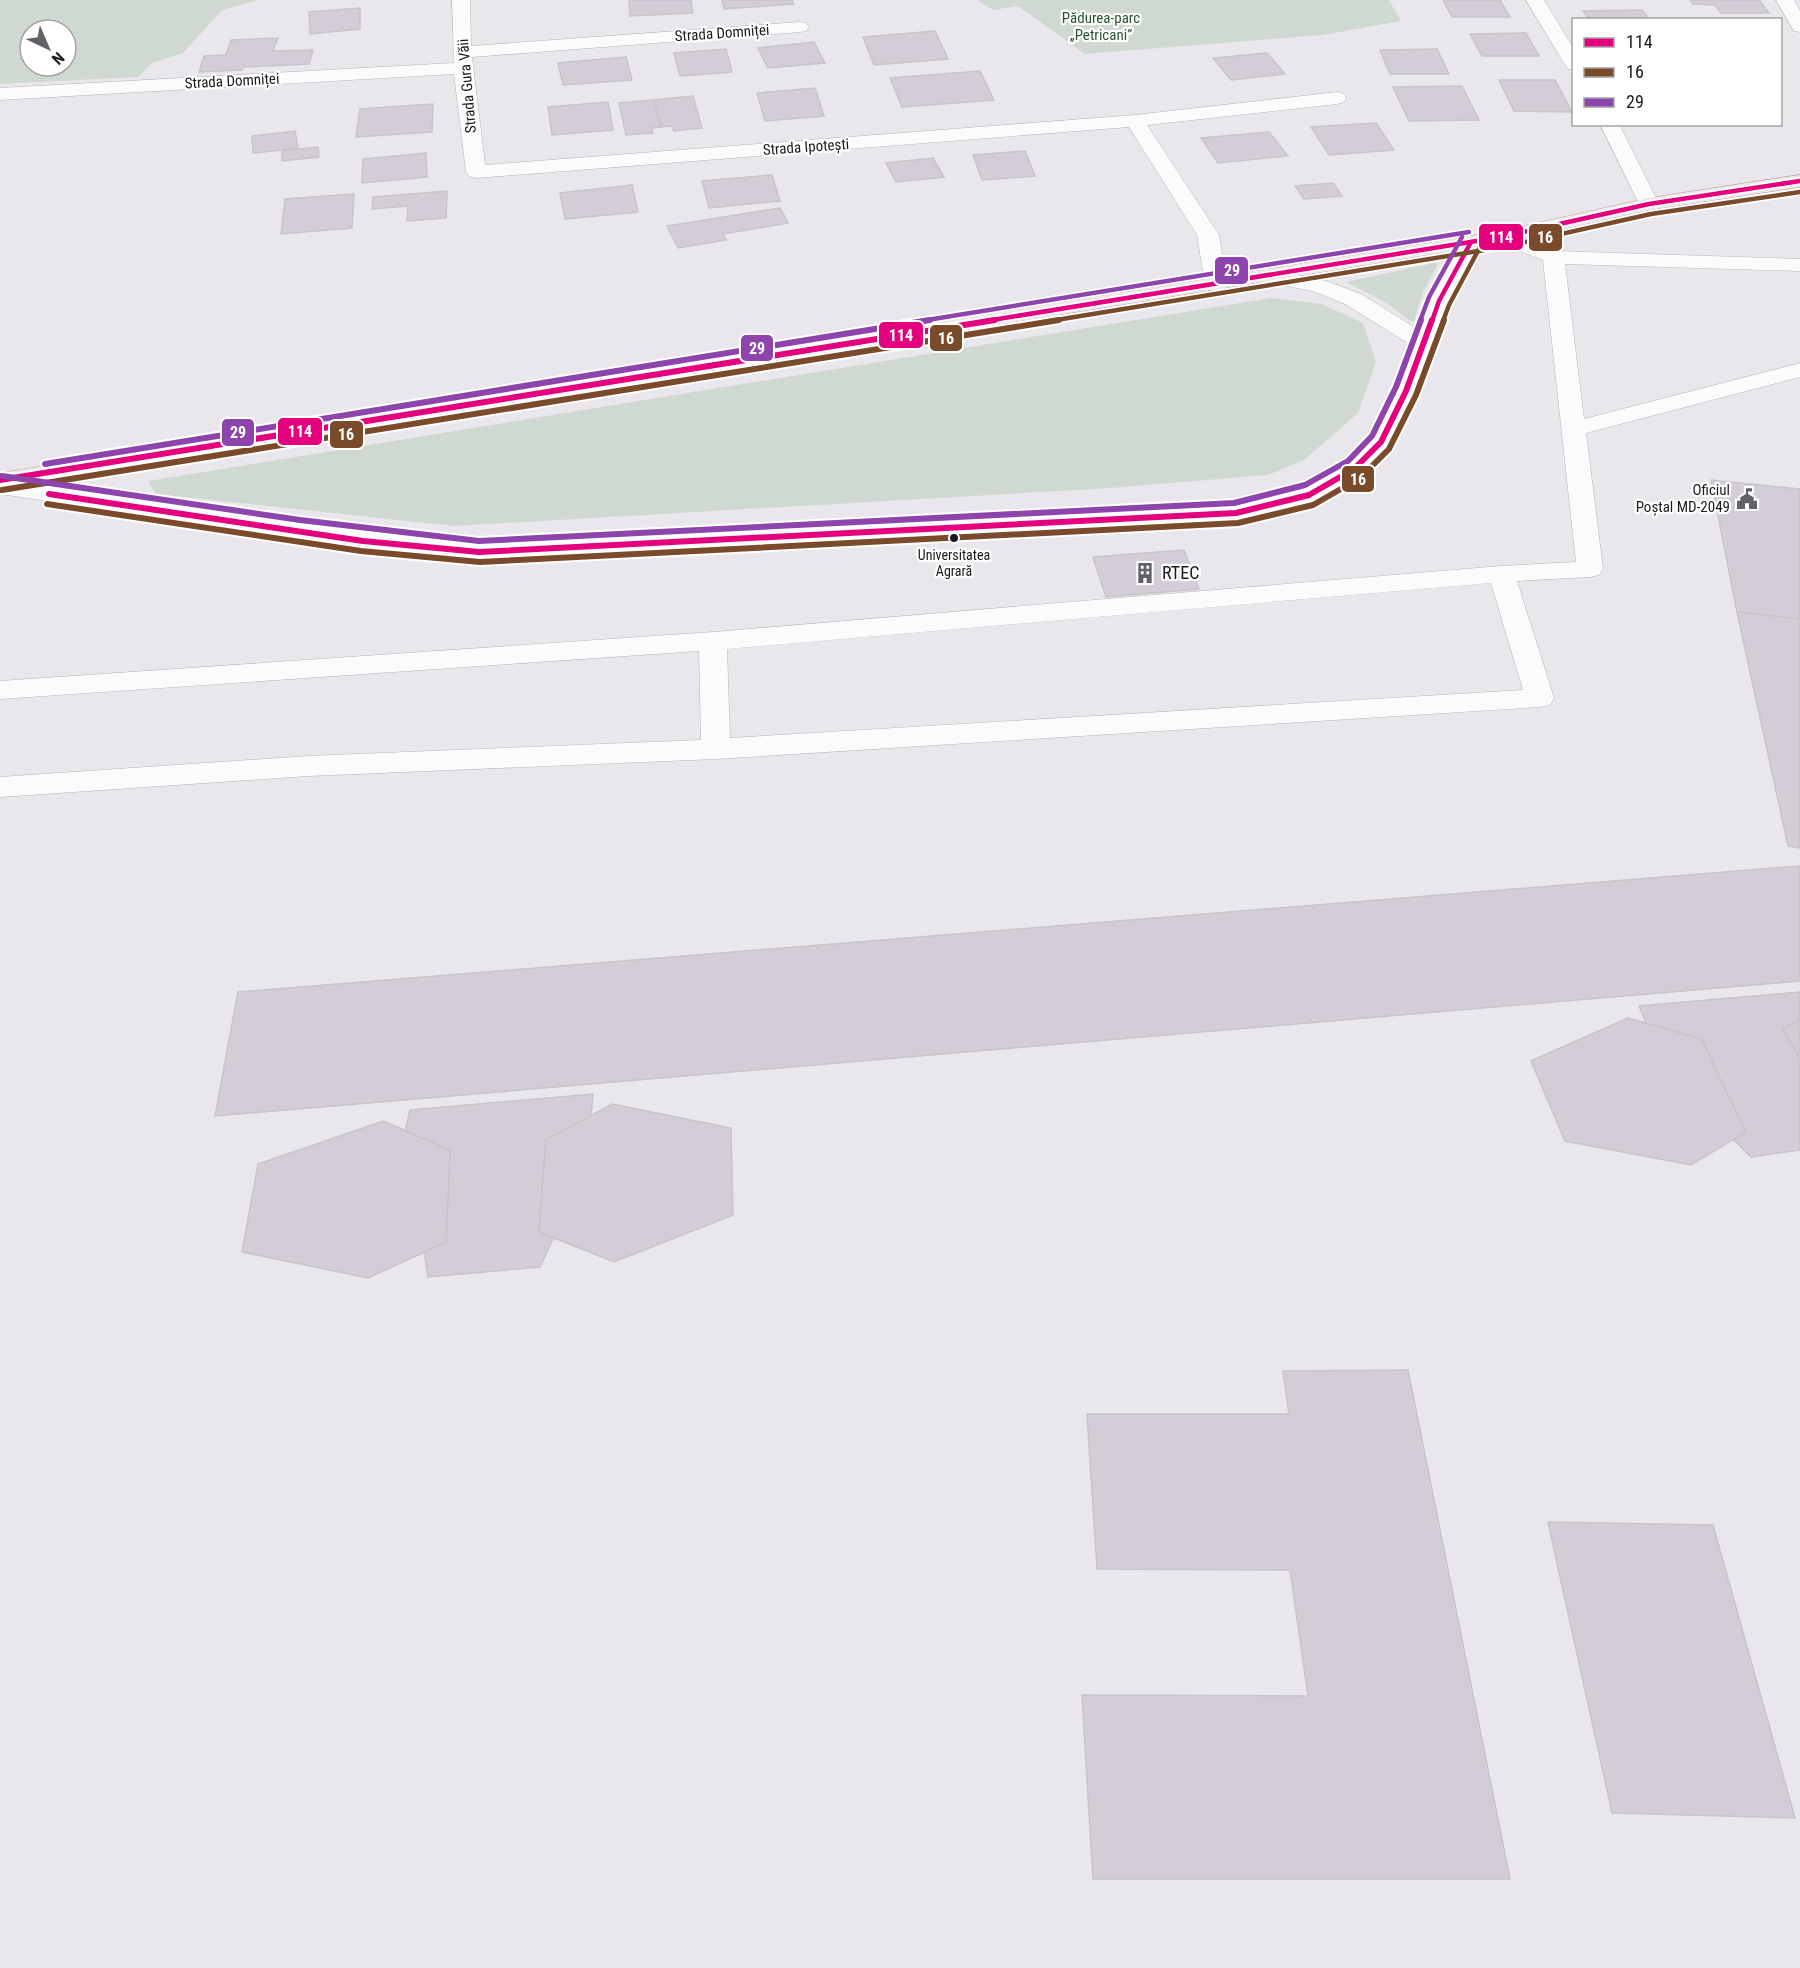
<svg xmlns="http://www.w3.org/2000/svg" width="1800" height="1968" viewBox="0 0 1800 1968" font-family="'Roboto Condensed',sans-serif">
	<rect width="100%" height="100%" fill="#eae7ec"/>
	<!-- green -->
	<g fill="#d0d9d1" fill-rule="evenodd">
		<path d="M 0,0 L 259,0 L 222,10 L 183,53 L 152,63 L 138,77 L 0,84 ZM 30,30 L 66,30 L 66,66 L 30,66 Z"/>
		<polygon points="977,0 1389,0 1401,21 1323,35 1085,54 1018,6 993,10"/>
		<polygon points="1434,263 1438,264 1423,292 1414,321 1410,321 1387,303 1346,282"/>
		<polygon points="1271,298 1322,304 1363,323 1376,362 1358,413 1304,460 1268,475 1112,488 454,526 156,494 148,481"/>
	</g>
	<!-- building -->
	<g fill="#d3cdd7" stroke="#c8c5c9" stroke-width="1.5">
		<polygon points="629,0 691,0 693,13 630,16"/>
		<polygon points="722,0 792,0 794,4 724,9"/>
		<polygon points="1443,0 1500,0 1510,17 1452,17"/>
		<polygon points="1690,0 1759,0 1769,13 1721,13 1715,5 1693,4"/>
		<polygon points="360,8 360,29 310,34 309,12"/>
		<polygon points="1642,10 1650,20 1590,20 1583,11"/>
		<polygon points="935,31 948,59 874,65 863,37"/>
		<polygon points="1526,33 1539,56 1482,56 1470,34"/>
		<polygon points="278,38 273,51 313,50 309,64 244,67 242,70 199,72 204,56 226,55 231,40"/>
		<polygon points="814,42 825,63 768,68 758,48"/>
		<polygon points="726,49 732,72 680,76 674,53"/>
		<polygon points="1437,49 1449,74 1390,74 1380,50"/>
		<polygon points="1267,53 1285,74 1231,80 1213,58"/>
		<polygon points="626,57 632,80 563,85 558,63"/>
		<polygon points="980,71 994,100 902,107 890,78"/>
		<polygon points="1499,80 1555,80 1572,112 1514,111"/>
		<polygon points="1462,86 1479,120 1409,121 1393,87"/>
		<polygon points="815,88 824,116 765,121 757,93"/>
		<polygon points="693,96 702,128 674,131 672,126 661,127 653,100"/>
		<polygon points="653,100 661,127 652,128 653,133 626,135 619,103"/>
		<polygon points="608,102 613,130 552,135 548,107"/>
		<polygon points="433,104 432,132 356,137 360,109"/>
		<polygon points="1376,123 1394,150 1329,155 1311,127"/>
		<polygon points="295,131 298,148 253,153 252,136"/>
		<polygon points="1269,132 1288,156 1218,163 1201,138"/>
		<polygon points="318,147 319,157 282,161 282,151"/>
		<polygon points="1025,151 1035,176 982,180 973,155"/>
		<polygon points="426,153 427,177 362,183 363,159"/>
		<polygon points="933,158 944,177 896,182 886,163"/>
		<polygon points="772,175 780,201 709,208 702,181"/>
		<polygon points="1333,183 1342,196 1304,199 1295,186"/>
		<polygon points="632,185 638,212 565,219 560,193"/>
		<polygon points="447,191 446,218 407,221 408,206 372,209 373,197"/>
		<polygon points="354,194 352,228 281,234 285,199"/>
		<polygon points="780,208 788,223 723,234 726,240 678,248 667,226"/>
		<polygon points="1711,480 1800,489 1800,619 1737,612"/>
		<polygon points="1184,550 1199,589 1106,597 1093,557"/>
		<polygon points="1737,612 1800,619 1800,848 1788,846"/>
		<polygon points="1800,866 1800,981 215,1116 238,992"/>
		<polygon points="1800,992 1800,1019 1783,1029 1800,1059 1800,1150 1751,1157 1733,1139 1746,1132 1701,1039 1646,1023 1639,1006"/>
		<polygon points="1628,1018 1701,1039 1746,1132 1691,1165 1565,1141 1531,1061"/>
		<polygon points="1800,1019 1800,1059 1783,1029"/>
		<polygon points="593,1094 591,1116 546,1140 539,1232 554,1237 540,1267 428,1277 424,1252 446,1242 450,1150 405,1131 410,1110"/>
		<polygon points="612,1104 731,1128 733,1215 614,1262 539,1232 546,1140"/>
		<polygon points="383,1121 450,1150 446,1242 368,1278 242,1252 258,1164"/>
		<polygon points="1408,1370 1510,1879 1093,1879 1082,1695 1308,1696 1290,1570 1097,1569 1087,1414 1289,1414 1283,1371"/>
		<polygon points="1548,1522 1713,1525 1795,1818 1612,1813"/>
	</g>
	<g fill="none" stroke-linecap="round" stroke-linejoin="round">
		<defs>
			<g id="minor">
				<polygon points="452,0 470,0 471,46 800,22 806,23 809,27 806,31 800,32 472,57 485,165 1135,115 1337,92 1344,94 1346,98 1344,102 1337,104 1147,125 1219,235 1227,284 1224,289 1216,291 1208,289 1205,284 1197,235 1129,127 476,178 469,176 466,172 454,74 0,100 0,88 454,63"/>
				<polygon points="1526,0 1544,0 1574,49 1574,70 1568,69 1565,65"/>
				<polygon points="1776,0 1794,0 1800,11 1800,32 1794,31"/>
				<polygon points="1600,124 1619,124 1659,204 1656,208 1649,210 1642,208 1639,204"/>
				<path d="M 1501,231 L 1556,251 L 1800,259 L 1800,271 L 1565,264 L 1584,419 L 1800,363 L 1800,377 L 1586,433 L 1603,569 L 1599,575 L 1590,577 L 1517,581 L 1554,698 L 1550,705 L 1540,707 L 716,759 L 308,776 L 0,797 L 0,777 L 308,756 L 701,740 L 699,651 L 0,699 L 0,681 L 713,632 L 1501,566 L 1576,562 L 1543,260 L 1494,241 L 1490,237 L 1494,233 ZM 1491,583 L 1523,690 L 730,738 L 727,649 Z"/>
				<polygon points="1471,236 1478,238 1482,242 1450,301 1418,391 1390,447 1363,474 1318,500 1236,521 479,560 299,538 0,494 0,478 299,523 479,544 1236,505 1300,490 1345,464 1370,439 1394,391 1411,345 1345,304 1313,291 1259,281 1256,276 1259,271 1267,269 1326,281 1361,294 1417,329 1428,301 1460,242 1464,238"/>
			</g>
			<polygon id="major" points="1800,175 1800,187 1649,210 1501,243 0,487 0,473 1267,269 1501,231 1649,198"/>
		</defs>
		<!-- minor casing -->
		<use href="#minor" stroke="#b6b3b7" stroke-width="1"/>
		<!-- major casing -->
		<use href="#major" stroke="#b4a3a5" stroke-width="1"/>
		<!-- minor -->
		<use href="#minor" fill="#fcfbfc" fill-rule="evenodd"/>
		<!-- major -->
		<use href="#major" fill="#efe6e7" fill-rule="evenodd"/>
		<defs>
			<g id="bus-1-far1">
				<polyline points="986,321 1501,237 1649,204 1800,181"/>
				<polyline points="1432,321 1439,301 1471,242"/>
			</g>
			<g id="bus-1">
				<polyline points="0,480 995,320"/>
				<polyline points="49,494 363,541 479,552 1236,513 1309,495 1354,469 1381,442 1406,391 1432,320"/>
			</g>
			<g id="bus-2-far1">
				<polyline points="1050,321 1503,247 1651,214 1800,192"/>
				<polyline points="1443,321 1449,305 1480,247"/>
			</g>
			<g id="bus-2">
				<polyline points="2,490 1059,320"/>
				<polyline points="47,504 361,551 480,562 1238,523 1313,505 1360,478 1389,449 1416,395 1444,320"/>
			</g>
			<g id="bus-3-far1">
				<polyline points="921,321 1469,232"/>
				<polyline points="1420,321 1429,297 1462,237"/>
			</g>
			<g id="bus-3">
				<polyline points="45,464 930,320"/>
				<polyline points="2,476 300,520 479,541 1234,503 1305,485 1348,461 1372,436 1396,387 1421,320"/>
			</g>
		</defs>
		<!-- bus-1-far1 casing -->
		<use href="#bus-1-far1" stroke="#fff" stroke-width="8"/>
		<!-- bus-1 casing -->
		<use href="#bus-1" stroke="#fff" stroke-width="10"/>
		<!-- bus-2-far1 casing -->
		<use href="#bus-2-far1" stroke="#fff" stroke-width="8"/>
		<!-- bus-2 casing -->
		<use href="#bus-2" stroke="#fff" stroke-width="10"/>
		<!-- bus-3-far1 casing -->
		<use href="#bus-3-far1" stroke="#fff" stroke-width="8"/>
		<!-- bus-3 casing -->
		<use href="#bus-3" stroke="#fff" stroke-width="10"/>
		<!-- bus-1-far1 -->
		<use href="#bus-1-far1" stroke="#e5007d" stroke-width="4.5"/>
		<!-- bus-1 -->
		<use href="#bus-1" stroke="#e5007d" stroke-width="6"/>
		<!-- bus-2-far1 -->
		<use href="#bus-2-far1" stroke="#7a4b2a" stroke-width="4.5"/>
		<!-- bus-2 -->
		<use href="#bus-2" stroke="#7a4b2a" stroke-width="6"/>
		<!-- bus-3-far1 -->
		<use href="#bus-3-far1" stroke="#8e44ad" stroke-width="4.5"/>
		<!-- bus-3 -->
		<use href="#bus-3" stroke="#8e44ad" stroke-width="6"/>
	</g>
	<!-- icons -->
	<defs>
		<symbol id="civic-bare" viewBox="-9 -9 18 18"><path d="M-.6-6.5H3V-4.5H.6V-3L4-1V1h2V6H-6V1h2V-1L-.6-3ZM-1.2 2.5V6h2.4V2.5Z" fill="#636165" stroke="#fff" stroke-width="2.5" paint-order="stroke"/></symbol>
		<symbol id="building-bare" viewBox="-9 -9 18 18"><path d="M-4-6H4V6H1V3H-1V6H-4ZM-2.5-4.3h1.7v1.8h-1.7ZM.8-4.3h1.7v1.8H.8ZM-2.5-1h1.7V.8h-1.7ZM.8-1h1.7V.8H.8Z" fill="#636165" stroke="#fff" stroke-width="2.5" paint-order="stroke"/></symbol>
	</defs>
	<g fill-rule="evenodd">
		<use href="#civic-bare" x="1732" y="484" width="30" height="30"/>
		<use href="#building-bare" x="1130" y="558" width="30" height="30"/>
	</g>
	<!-- markers -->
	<circle fill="#1b191c" stroke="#fff" stroke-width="2" cx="954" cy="538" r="5"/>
	<g text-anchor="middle" stroke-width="4.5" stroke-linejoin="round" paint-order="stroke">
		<!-- far-bus labels -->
		<g font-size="14" fill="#1b191c" stroke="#fff">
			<text x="954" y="560">Universitatea<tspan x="954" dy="16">Agrară</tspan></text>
		</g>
		<!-- far-park labels -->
		<g font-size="15" fill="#28562e" stroke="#fff">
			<text x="1101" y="23">Pădurea-parc<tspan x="1101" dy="17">„Petricani”</tspan></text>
		</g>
		<!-- far-street labels -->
		<g font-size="15" fill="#1b191c" stroke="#fff">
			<text transform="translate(722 33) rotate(-4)" y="5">Strada Domniței</text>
			<text transform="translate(232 81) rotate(-3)" y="5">Strada Domniței</text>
			<text transform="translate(467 86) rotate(-95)" y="5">Strada Gura Văii</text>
			<text transform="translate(806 147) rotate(-4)" y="5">Strada Ipotești</text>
		</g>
		<!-- far-poi labels -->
		<g font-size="15" fill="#1b191c" stroke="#fff" text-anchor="end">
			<text x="1730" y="495">Oficiul<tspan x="1730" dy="17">Poștal MD-2049</tspan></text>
		</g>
		<!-- poi labels -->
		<g font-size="18" fill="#1b191c" stroke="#fff" text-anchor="start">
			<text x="1162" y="579">RTEC</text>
		</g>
	</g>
	<g stroke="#fff" stroke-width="2">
		<rect x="1478" y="223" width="46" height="28" rx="6" fill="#e5007d"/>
		<rect x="1528" y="223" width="35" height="29" rx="6" fill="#7a4b2a"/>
		<rect x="1214" y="256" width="35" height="29" rx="6" fill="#8e44ad"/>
		<rect x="878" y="321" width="46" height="28" rx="6" fill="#e5007d"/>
		<rect x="929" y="324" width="34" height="28" rx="6" fill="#7a4b2a"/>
		<rect x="740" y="334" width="34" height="28" rx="6" fill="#8e44ad"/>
		<rect x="277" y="417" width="46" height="29" rx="6" fill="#e5007d"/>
		<rect x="221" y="418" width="34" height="29" rx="6" fill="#8e44ad"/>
		<rect x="329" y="420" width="35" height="29" rx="6" fill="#7a4b2a"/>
		<rect x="1341" y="465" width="34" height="28" rx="6" fill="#7a4b2a"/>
	</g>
	<g font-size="16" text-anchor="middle" font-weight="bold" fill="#fff">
		<text x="1501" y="243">114</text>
		<text x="1545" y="243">16</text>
		<text x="1232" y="276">29</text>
		<text x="901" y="341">114</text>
		<text x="946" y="344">16</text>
		<text x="757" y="354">29</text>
		<text x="300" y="437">114</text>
		<text x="238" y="438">29</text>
		<text x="346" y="440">16</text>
		<text x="1358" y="485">16</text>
	</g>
	<!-- legend -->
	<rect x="1572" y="18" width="210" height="108" fill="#ffffff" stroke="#a4a3a4" stroke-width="1.5"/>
	<rect x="1584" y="38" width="30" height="9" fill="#e5007d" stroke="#a4a3a4" stroke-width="1.5"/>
	<text x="1626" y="48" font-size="18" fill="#1b191c">114</text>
	<rect x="1584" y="68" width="30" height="9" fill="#7a4b2a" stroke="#a4a3a4" stroke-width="1.5"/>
	<text x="1626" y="78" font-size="18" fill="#1b191c">16</text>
	<rect x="1584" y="98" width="30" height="9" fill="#8e44ad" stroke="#a4a3a4" stroke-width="1.5"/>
	<text x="1626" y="108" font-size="18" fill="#1b191c">29</text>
	<!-- north arrow -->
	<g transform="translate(48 48) rotate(136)"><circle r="28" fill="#ffffff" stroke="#a4a3a4" stroke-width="1.5"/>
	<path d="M0-4.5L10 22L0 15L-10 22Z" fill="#636165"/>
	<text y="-9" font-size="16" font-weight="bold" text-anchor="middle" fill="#1b191c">N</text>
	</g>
</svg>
